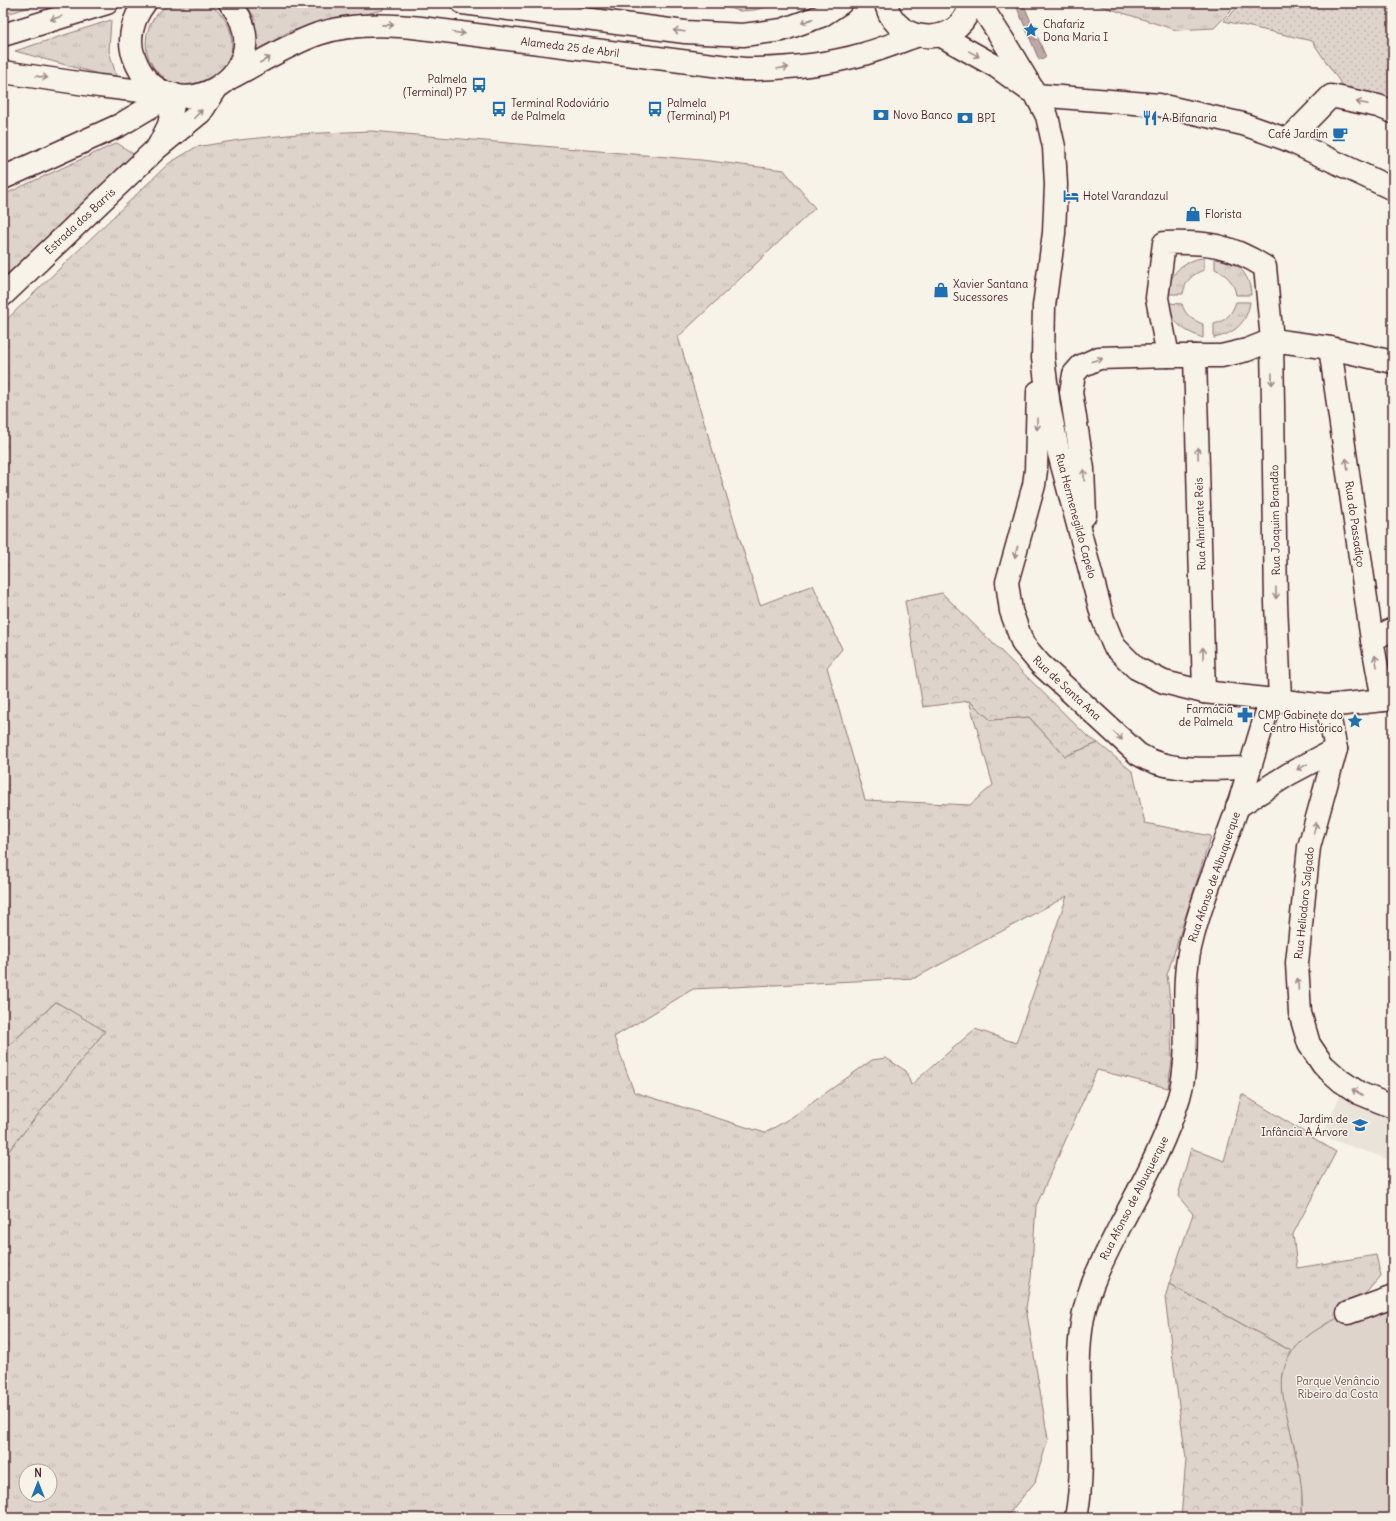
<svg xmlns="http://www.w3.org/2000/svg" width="1396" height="1521" viewBox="0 0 1396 1521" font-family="Delius,sans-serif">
	<defs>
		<pattern id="grass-tufts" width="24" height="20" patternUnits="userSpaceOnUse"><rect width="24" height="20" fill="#ded4cc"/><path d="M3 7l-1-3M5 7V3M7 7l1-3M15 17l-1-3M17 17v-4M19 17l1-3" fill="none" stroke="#c0b6af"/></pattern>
		<pattern id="forest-crowns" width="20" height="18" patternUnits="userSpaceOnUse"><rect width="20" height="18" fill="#ded4cc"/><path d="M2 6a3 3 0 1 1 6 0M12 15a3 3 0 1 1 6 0" fill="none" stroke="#c0b6af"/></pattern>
		<pattern id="garden-dots" width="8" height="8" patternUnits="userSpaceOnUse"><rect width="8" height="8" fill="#ded4cc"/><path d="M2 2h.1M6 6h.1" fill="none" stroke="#c0b6af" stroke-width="1.8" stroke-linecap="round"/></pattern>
		<pattern id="water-ripples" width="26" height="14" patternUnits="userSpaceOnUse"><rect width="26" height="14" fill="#bcaaa7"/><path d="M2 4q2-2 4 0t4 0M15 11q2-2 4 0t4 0" fill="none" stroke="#9b8a88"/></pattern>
	</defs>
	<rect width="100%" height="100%" fill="#f7f3e8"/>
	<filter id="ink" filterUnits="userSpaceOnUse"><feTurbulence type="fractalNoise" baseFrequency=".025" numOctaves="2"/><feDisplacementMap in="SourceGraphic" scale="8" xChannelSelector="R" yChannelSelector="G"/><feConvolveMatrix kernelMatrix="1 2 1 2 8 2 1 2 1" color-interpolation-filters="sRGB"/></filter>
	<g filter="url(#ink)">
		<!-- built -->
		<polygon fill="#eae3da" points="1341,1094 1393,1115 1393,1161 1322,1136"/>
		<!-- grass -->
		<g fill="url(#grass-tufts)" stroke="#947a7c" fill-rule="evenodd">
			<circle cx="189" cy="43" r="43"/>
			<polygon points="3,3 44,3 3,15"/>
			<polygon points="246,3 361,3 383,6 383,10 290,31 254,53 255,19"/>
			<polygon points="1092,3 1239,3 1214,28 1176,30"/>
			<polygon points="111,20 109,51 117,79 15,51"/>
			<path d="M 371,131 L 701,160 L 784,170 L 815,208 L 678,337 L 760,605 L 813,585 L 842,649 L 827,667 L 865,800 L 970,805 L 993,785 L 969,701 L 991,720 L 1029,717 L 1065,756 L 1098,743 L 1133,772 L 1145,823 L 1211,836 L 1167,975 L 1171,1007 L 1171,1035 L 1172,1061 L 1168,1088 L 1097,1070 L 1036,1206 L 1031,1278 L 1026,1308 L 1048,1439 L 1035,1482 L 1005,1518 L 3,1518 L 3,1158 L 104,1032 L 56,1002 L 3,1051 L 3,323 L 168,164 L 196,147 L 239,140 L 298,134 ZM 1067,896 L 1016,1043 L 975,1029 L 911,1085 L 906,1071 L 886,1058 L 872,1060 L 792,1117 L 765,1133 L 634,1092 L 614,1037 L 693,989 L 915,978 ZM 26,1471 L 50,1471 L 50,1495 L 26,1495 Z"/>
			<polygon points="117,143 135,155 3,295 3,195"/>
			<path d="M 1204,258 L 1204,270 C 1192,274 1185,281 1183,294 L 1166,294 C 1170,274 1183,259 1204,258 Z"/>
			<path d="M 1215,259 C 1237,261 1250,273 1251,295 L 1236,295 C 1234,282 1227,275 1215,269 Z"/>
			<path d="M 1236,302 L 1250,302 C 1247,323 1234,334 1214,338 L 1214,324 C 1226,321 1232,314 1236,302 Z"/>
			<path d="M 1168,303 L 1182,304 C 1185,315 1192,320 1203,324 L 1203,338 C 1187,332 1169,323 1168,303 Z"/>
			<polygon points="1242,1094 1336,1152 1293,1234 1297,1268 1376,1255 1381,1276 1348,1313 1301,1341 1291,1351 1169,1284 1193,1214 1178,1196 1191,1148 1224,1161"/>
		</g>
		<!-- forest -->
		<g fill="url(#forest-crowns)" stroke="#947a7c">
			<polygon points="942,593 1087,736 1098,743 1065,756 1029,717 991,720 969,701 923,707 905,601"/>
			<polygon points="56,1002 105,1031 3,1158 3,1051"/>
			<polygon points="1169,1284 1291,1351 1283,1374 1283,1388 1285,1405 1302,1482 1302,1518 1181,1518 1186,1459 1165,1298"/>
		</g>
		<!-- park -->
		<path fill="#ded4cc" stroke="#947a7c" d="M 1393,1297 L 1393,1518 L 1302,1518 C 1304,1486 1297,1458 1290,1428 C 1286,1411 1280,1391 1283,1374 C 1290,1329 1357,1310 1393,1297 Z"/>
		<!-- garden -->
		<g fill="url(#garden-dots)" stroke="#947a7c">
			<polygon points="714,3 783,3 754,10 739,11"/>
			<polygon points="1242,3 1393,3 1393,105 1346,91 1312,41 1224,21"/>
		</g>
		<!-- water -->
		<polygon fill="url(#water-ripples)" stroke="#8e7275" points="1015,3 1023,3 1046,57 1039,60"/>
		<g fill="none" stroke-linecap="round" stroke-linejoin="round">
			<defs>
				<g id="minor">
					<polyline points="979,3 1003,40 1036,95 1047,116 1054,147 1056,185 1054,233 1044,306 1043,358 1049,406 1057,446 1103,619 1114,646 1136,668 1164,682 1204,692 1327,706 1393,699"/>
					<polyline points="940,35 997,67 1029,90"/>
					<polyline points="1036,95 1159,105 1243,124 1288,140 1393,189"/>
					<polyline points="1288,140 1331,96 1378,106 1393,112"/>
					<polyline points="159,145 169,125 175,95"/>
					<polyline points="3,178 120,125 172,94"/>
					<path d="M 1164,243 C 1207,242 1229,244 1265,267 L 1272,340 L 1247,350 L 1221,356 L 1168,356 L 1157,298 Z"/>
					<polyline points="3,295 157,148 201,112 216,89"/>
					<polyline points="1330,348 1372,640 1383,700"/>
					<polyline points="1195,356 1204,692"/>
					<path d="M 1038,392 L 1036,470 L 1034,485 L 1007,582 L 1011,611 L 1023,644 L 1040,664 L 1138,754 C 1169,774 1213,768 1249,768"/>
					<polyline points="1085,515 1083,469 1071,392 1074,374 1081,366 1099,358 1168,356"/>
					<polyline points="1372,640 1393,629"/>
					<polyline points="1280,700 1276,603 1272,340 1330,348 1393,362"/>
					<polyline points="1327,706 1336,749 1309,847 1297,963 1300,1013 1309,1044 1323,1065 1341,1081 1359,1093 1393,1107"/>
					<polyline points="1237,807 1289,774 1336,749"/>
					<polyline points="1348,1313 1393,1297"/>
					<path d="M 1076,1518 C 1089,1450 1070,1380 1084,1312 C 1091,1281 1106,1254 1120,1226 C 1142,1184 1165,1143 1179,1097 C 1193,1048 1179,997 1190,948 C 1201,900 1221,855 1237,809 C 1249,773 1259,735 1271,699"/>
				</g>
				<g id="major">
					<path d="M 145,3 C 133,18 127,39 134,57 C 164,142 288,74 230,3"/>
					<polyline points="463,3 685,32 743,35 782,30 821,16 841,3"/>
					<path d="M 886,3 C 895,48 964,47 970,3"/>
					<polyline points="3,35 107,3"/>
					<polyline points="3,72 99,86 166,94"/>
					<path d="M 230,78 C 259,63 287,45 318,34 C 351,23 387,24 421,28 L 744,69 C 784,69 825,65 864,54 C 881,49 899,42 916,36"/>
				</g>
			</defs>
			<!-- minor casing -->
			<use href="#minor" stroke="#4a1f2b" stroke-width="25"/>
			<!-- major casing -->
			<use href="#major" stroke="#4a1f2b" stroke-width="25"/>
			<!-- minor -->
			<use href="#minor" stroke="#f7f3e8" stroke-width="22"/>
			<!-- major -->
			<use href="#major" stroke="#f7f3e8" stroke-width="22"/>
		</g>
		<!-- one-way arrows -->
		<defs><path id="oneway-shaft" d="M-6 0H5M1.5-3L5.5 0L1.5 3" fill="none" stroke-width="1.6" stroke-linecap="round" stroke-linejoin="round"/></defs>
		<g stroke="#a0898a">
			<use href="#oneway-shaft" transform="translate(56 18) rotate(162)"/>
			<use href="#oneway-shaft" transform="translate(807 21) rotate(159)"/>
			<use href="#oneway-shaft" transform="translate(388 25) rotate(1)"/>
			<use href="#oneway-shaft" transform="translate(679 31) rotate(-173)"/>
			<use href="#oneway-shaft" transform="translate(459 33) rotate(7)"/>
			<use href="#oneway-shaft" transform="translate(974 54) rotate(29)"/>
			<use href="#oneway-shaft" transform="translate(265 60) rotate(-27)"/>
			<use href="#oneway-shaft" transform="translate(783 68) rotate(-7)"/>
			<use href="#oneway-shaft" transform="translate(42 77) rotate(8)"/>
			<use href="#oneway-shaft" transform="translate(1362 103) rotate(-168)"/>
			<use href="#oneway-shaft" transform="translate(198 114) rotate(-46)"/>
			<use href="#oneway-shaft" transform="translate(1097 360) rotate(-14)"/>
			<use href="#oneway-shaft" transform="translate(1272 379) rotate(89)"/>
			<use href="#oneway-shaft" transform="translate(1037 424) rotate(90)"/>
			<use href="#oneway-shaft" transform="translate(1198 453) rotate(-92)"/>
			<use href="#oneway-shaft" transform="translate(1347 464) rotate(-98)"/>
			<use href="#oneway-shaft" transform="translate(1084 475) rotate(-92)"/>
			<use href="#oneway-shaft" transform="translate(1016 552) rotate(105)"/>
			<use href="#oneway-shaft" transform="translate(1276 593) rotate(89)"/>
			<use href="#oneway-shaft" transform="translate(1203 653) rotate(-92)"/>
			<use href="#oneway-shaft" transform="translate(1376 661) rotate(-101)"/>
			<use href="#oneway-shaft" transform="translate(1118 736) rotate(42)"/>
			<use href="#oneway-shaft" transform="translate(1302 767) rotate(152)"/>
			<use href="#oneway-shaft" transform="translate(1315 828) rotate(-75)"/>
			<use href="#oneway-shaft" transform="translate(1298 984) rotate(-94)"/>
			<use href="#oneway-shaft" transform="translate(1357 1092) rotate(-150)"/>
		</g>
	</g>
	<!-- icons -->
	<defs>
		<symbol id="sight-bare" viewBox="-9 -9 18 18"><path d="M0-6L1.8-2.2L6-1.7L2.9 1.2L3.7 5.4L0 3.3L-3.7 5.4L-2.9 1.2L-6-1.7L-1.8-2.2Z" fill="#1f6fb2" stroke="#f7f3e8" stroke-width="2.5" paint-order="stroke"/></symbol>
		<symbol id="bus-bare" viewBox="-9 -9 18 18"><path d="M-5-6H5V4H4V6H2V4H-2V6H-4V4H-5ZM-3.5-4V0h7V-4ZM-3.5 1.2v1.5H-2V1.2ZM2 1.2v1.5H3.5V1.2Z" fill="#1f6fb2" stroke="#f7f3e8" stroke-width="2.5" paint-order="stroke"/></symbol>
		<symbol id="bank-bare" viewBox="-9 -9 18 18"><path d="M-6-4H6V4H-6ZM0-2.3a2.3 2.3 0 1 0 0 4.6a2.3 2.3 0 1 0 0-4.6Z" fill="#1f6fb2" stroke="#f7f3e8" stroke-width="2.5" paint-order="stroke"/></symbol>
		<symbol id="restaurant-bare" viewBox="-9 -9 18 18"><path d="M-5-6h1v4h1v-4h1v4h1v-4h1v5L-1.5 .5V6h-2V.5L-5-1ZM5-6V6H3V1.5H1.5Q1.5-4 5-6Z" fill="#1f6fb2" stroke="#f7f3e8" stroke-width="2.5" paint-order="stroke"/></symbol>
		<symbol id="cafe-bare" viewBox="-9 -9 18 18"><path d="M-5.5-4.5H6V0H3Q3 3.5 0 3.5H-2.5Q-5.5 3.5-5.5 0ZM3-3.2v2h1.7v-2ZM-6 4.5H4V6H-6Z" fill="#1f6fb2" stroke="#f7f3e8" stroke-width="2.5" paint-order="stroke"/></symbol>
		<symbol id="hotel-bare" viewBox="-9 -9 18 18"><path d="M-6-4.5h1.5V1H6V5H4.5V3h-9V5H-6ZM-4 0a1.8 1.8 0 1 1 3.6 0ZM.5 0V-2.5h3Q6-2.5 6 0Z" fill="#1f6fb2" stroke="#f7f3e8" stroke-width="2.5" paint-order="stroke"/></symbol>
		<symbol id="shop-bare" viewBox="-9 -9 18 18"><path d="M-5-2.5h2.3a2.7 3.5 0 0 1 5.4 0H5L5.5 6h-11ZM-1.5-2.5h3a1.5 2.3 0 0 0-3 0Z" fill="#1f6fb2" stroke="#f7f3e8" stroke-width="2.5" paint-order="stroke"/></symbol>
		<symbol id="pharmacy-bare" viewBox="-9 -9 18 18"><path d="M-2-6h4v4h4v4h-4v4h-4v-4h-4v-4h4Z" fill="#1f6fb2" stroke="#f7f3e8" stroke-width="2.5" paint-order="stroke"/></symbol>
		<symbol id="school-bare" viewBox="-9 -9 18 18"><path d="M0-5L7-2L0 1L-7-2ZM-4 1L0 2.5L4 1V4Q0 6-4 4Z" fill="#1f6fb2" stroke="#f7f3e8" stroke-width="2.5" paint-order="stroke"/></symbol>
	</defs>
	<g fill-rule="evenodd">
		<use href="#sight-bare" x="1020" y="19" width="22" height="22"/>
		<use href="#bus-bare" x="468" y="74" width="22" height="22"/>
		<use href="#bus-bare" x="488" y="98" width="22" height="22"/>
		<use href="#bus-bare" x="644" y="98" width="22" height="22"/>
		<use href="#bank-bare" x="870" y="104" width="22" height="22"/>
		<use href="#bank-bare" x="954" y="107" width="22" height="22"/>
		<use href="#restaurant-bare" x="1139" y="107" width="22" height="22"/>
		<use href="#cafe-bare" x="1329" y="123" width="22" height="22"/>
		<use href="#hotel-bare" x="1060" y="185" width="22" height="22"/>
		<use href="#shop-bare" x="1182" y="203" width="22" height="22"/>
		<use href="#shop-bare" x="930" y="279" width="22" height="22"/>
		<use href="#pharmacy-bare" x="1234" y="704" width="22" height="22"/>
		<use href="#sight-bare" x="1344" y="710" width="22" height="22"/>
		<use href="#school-bare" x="1349" y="1114" width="22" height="22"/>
	</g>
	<g text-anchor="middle" stroke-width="3" stroke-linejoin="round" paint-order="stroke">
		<!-- poi labels -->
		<g font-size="11" fill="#4a1f2b" stroke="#f7f3e8" text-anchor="start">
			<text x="1043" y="28">Chafariz<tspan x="1043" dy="13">Dona Maria I</tspan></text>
			<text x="467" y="83" text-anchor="end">Palmela<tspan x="467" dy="13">(Terminal) P7</tspan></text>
			<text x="511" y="107">Terminal Rodoviário<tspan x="511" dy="13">de Palmela</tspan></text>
			<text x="667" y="107">Palmela<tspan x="667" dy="13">(Terminal) P1</tspan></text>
			<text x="893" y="119">Novo Banco</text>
			<text x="977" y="122">BPI</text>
			<text x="1162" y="122">A Bifanaria</text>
			<text x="1328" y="138" text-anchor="end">Café Jardim</text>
			<text x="1083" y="200">Hotel Varandazul</text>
			<text x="1205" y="218">Florista</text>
			<text x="953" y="288">Xavier Santana<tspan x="953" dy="13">Sucessores</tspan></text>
			<text x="1233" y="713" text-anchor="end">Farmácia<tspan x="1233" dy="13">de Palmela</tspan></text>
			<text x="1343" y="719" text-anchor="end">CMP Gabinete do<tspan x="1343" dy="13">Centro Histórico</tspan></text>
			<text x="1348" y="1123" text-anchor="end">Jardim de<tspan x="1348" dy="13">Infância A Árvore</tspan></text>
		</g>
		<!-- street labels -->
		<g font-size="11" fill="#4a1f2b" stroke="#f7f3e8">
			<text transform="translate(570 47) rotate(7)" y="4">Alameda 25 de Abril</text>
			<text transform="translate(80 221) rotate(-43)" y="4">Estrada dos Barris</text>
			<text transform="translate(1076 516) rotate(75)" y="4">Rua Hermenegildo Capelo</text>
			<text transform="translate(1275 520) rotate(-91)" y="4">Rua Joaquim Brandão</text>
			<text transform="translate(1200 524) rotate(-92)" y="4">Rua Almirante Reis</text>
			<text transform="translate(1355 524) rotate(82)" y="4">Rua do Passadiço</text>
			<text transform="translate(1067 688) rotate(43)" y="4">Rua de Santa Ana</text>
			<text transform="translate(1214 877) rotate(-71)" y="4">Rua Afonso de Albuquerque</text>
			<text transform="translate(1304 903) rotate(-84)" y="4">Rua Heliodoro Salgado</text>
			<text transform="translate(1134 1198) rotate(-63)" y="4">Rua Afonso de Albuquerque</text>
		</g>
		<!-- park labels -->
		<g font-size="11" fill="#6f4c53" stroke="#f7f3e8">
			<text x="1338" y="1385">Parque Venâncio<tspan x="1338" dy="13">Ribeiro da Costa</tspan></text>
		</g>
	</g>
	<!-- margin -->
	<rect width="1396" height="1521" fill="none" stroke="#f7f3e8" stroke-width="16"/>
	<rect x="8" y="8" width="1380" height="1505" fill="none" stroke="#4a1f2b" stroke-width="1.5" filter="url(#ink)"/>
	<!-- north arrow -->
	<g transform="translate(38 1483)"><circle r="19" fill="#f7f3e8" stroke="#b29e9c"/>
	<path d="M0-3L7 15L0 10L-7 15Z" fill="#1f6fb2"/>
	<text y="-6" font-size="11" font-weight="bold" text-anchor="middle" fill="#4a1f2b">N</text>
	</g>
</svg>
